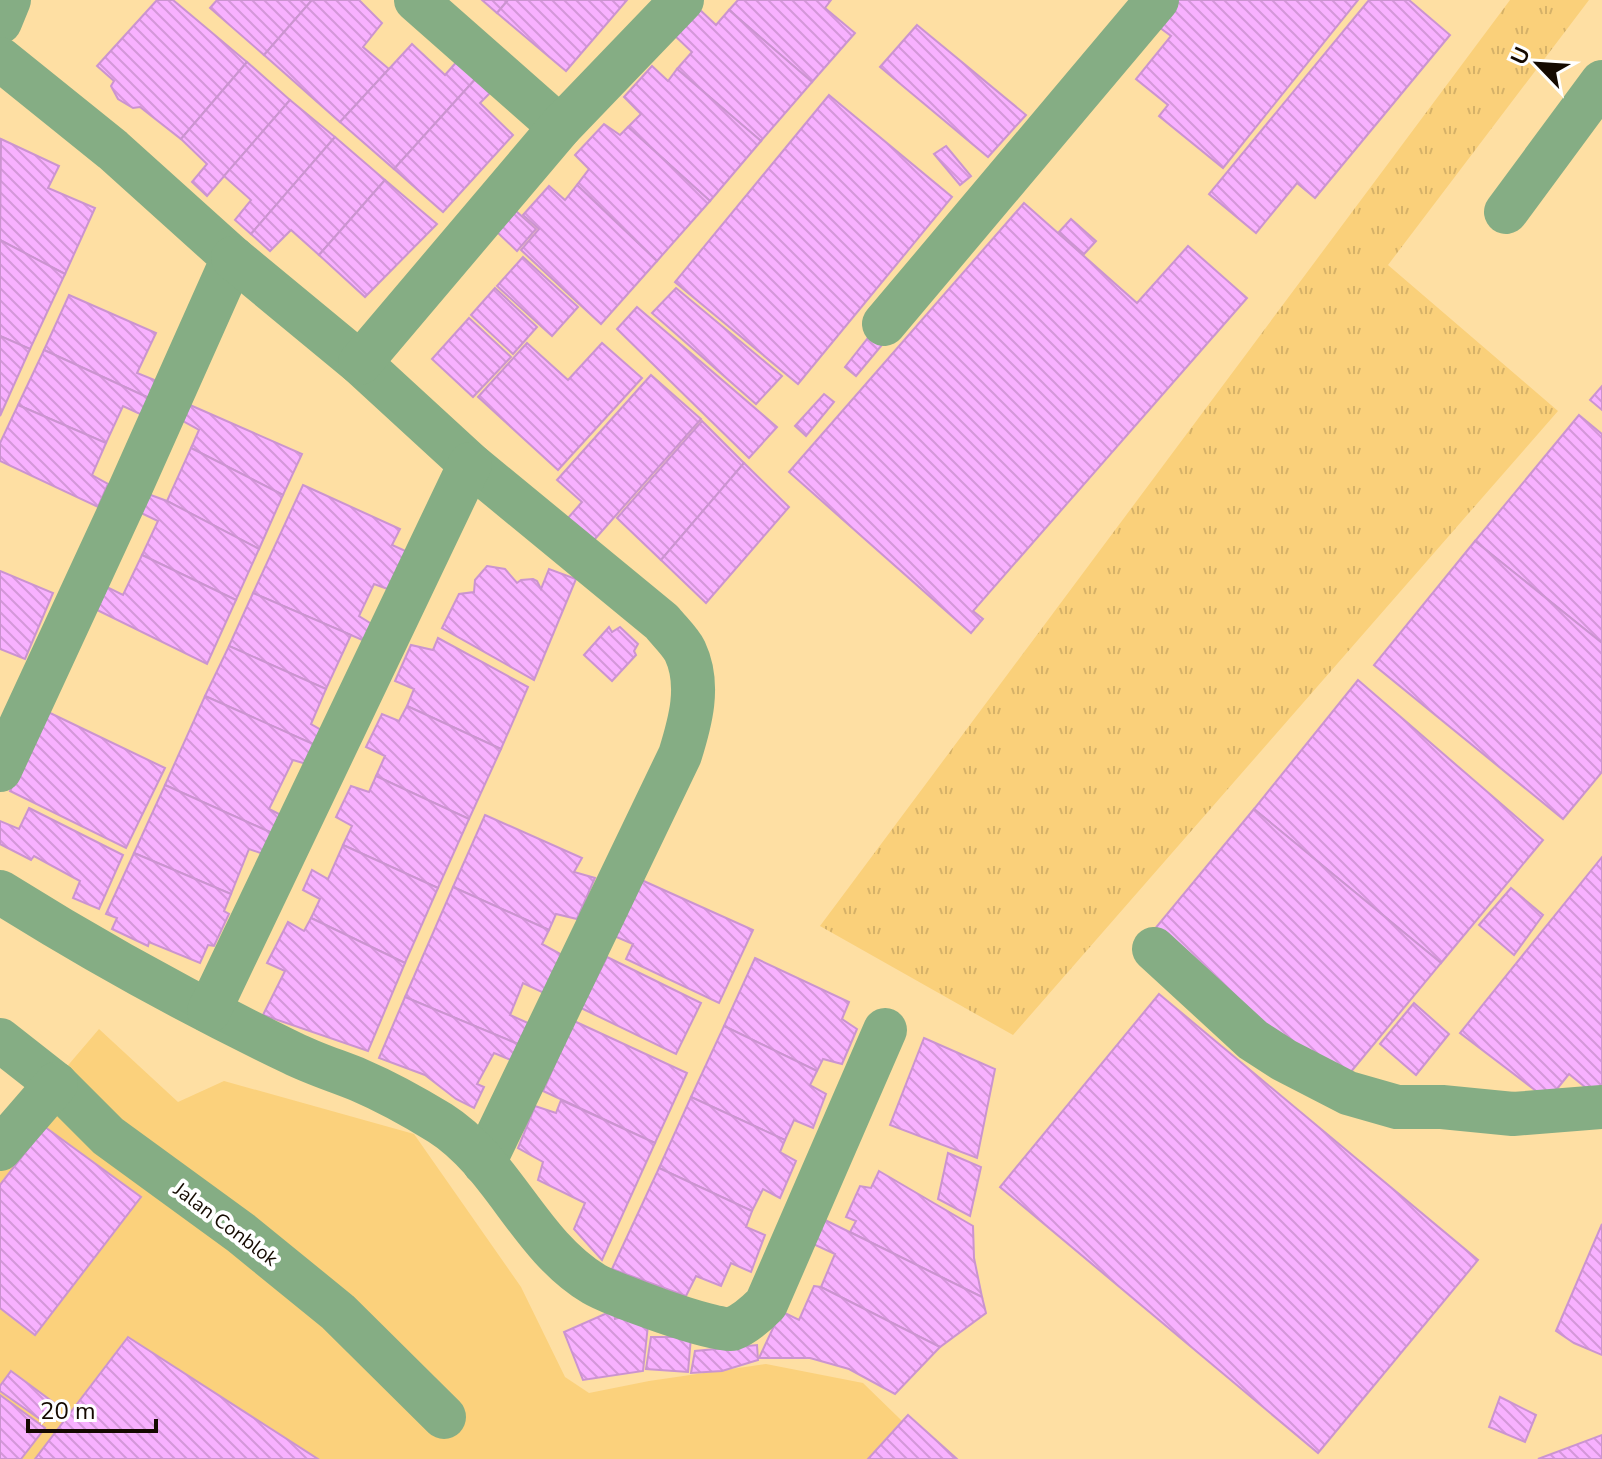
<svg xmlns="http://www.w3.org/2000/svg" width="1602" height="1459" viewBox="0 0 1602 1459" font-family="'Nunito Sans',sans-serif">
	<defs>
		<pattern id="grass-tufts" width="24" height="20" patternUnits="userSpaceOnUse" patternTransform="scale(2)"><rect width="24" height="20" fill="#fad07a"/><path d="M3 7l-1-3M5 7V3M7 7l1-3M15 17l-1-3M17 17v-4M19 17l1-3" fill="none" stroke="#d5b168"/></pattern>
		<pattern id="building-back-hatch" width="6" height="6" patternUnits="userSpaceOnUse" patternTransform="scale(2)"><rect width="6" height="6" fill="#f8b1ff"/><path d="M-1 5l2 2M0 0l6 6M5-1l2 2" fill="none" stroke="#d497d9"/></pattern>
	</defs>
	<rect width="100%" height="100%" fill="#fedfa3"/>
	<!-- built -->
	<polygon fill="#fbd17c" points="99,1029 178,1102 224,1081 414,1134 521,1287 565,1377 589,1393 649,1381 766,1364 863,1383 935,1453 937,1459 0,1459 0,1145"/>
	<!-- grass -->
	<polygon fill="url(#grass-tufts)" points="1510,0 1589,0 1388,265 1558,411 1013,1035 820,926"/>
	<!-- building -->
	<g fill="url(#building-back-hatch)" stroke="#cb94d0" stroke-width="2">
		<polygon points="157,0 173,0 247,62 181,139 140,107 133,108 118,99 111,86 114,81 97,66"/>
		<polygon points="217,0 312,0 264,55 210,8"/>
		<polygon points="312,0 359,0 382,23 363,47 389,69 340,122 264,55"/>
		<polygon points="482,0 508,0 497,13"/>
		<polygon points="508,0 627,0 566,71 497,13"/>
		<polygon points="738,0 831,0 825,8 855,33 812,82 729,10"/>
		<polygon points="1175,0 1358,0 1223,168 1159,116 1168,105 1136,79 1171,36 1155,24"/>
		<polygon points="1369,0 1409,0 1450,35 1315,198 1297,183 1256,233 1209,194"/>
		<polygon points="698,8 716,25 729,10 812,82 761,141 677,69 692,52 674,35"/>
		<polygon points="917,25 1026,115 988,157 880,67"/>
		<polygon points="412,44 445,75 460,58 479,75 394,169 340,122"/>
		<polygon points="247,62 290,100 207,196 192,182 207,164 181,139"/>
		<polygon points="652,66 668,81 677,69 761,141 710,201 628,127 641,114 624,97"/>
		<polygon points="479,75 494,89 480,103 513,135 443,212 394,169"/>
		<polygon points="829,95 952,197 798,384 675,282"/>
		<polygon points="290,100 335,137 251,234 235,220 251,200 224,176"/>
		<polygon points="604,124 620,135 628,127 710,201 657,261 577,185 589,169 575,155"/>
		<polygon points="335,137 385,180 319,255 291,230 270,251 251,234"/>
		<polygon points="1,139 59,166 48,188 95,208 65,274 0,240"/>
		<polygon points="946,146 971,176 960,185 934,154"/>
		<polygon points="385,180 437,224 365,297 319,255"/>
		<polygon points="577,185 657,261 601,324 521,250 539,229 523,215 549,186 565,200"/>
		<polygon points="1024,203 1137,303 1188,246 1247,298 973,611 983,619 971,633 789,472"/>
		<polygon points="516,211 536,229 517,251 497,232"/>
		<polygon points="1071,219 1096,241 1084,254 1059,232"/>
		<polygon points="0,240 65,274 30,349 0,336"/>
		<polygon points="523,257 578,307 552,336 497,286"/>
		<polygon points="495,288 537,327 513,354 471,315"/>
		<polygon points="676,288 782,376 756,404 652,313"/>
		<polygon points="69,295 156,333 137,373 157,381 149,398 44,350"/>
		<polygon points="637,307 777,427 749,458 617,329"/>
		<polygon points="469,318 511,357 473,397 432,359"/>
		<polygon points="875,329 887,339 856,376 845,367"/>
		<polygon points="0,336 30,349 0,416"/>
		<polygon points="527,343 568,380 602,343 642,378 558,470 478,397"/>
		<polygon points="44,350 149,398 142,415 123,406 106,443 18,405"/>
		<polygon points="651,375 701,419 587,548 561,526 582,502 557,480"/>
		<polygon points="1602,386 1602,410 1590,400"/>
		<polygon points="824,394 834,402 806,436 795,426"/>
		<polygon points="18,405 106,443 92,475 108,484 98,507 0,461 0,443"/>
		<polygon points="190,405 302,454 283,495 191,448 199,430 183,421"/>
		<polygon points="1579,415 1602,434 1602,643 1475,541"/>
		<polygon points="702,421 744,463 661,560 617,518"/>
		<polygon points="191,448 283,495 259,549 167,501"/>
		<polygon points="744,463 789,507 706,603 661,560"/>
		<polygon points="303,485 400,529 392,545 410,553 393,591 374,584 359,616 375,626 367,642 253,593"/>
		<polygon points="148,494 167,501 259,549 236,600 142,555 158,521 139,512"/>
		<polygon points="1475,541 1602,643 1602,772 1563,819 1374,665"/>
		<polygon points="142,555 236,600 207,664 97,610 107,587 123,595"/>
		<polygon points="487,566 505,569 517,583 521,580 533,579 537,581 541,589 549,569 576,579 534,680 442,628 459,594 474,592 475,580"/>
		<polygon points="0,571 53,593 25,659 0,649"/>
		<polygon points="253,593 351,635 326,689 229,646"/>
		<polygon points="609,627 612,632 620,627 638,644 634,651 636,655 612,681 584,655"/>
		<polygon points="438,638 528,687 501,749 407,706 414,689 395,681 411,645 433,650"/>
		<polygon points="229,646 326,689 311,724 328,734 322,748 205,696"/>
		<polygon points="1358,680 1543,840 1441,963 1254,809"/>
		<polygon points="205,696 322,748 313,766 293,760 269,809 289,819 281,837 165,785"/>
		<polygon points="407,706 501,749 469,819 376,776 385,756 366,747 382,714 399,721"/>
		<polygon points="48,712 165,768 126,848 10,791"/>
		<polygon points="376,776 469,819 438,888 343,845 352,826 336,817 351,786 369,792"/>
		<polygon points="165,785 281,837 272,857 249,849 231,894 134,853"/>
		<polygon points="29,808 123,855 99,909 73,898 80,881 34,856 31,860 0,844 0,821 19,829"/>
		<polygon points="1254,809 1441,963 1340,1085 1153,931"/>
		<polygon points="485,815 582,858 574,872 595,878 577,919 556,914 549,930 453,887"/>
		<polygon points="343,845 438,888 405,963 311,918 320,899 303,890 312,870 328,879"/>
		<polygon points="134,853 231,894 224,911 229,914 214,946 208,945 200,963 149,942 148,946 112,929 117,918 106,914"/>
		<polygon points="1602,857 1602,1101 1569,1074 1548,1100 1460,1033"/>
		<polygon points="637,878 753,930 719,1003 626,959 633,944 614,936"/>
		<polygon points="453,887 549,930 542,944 562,955 544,993 523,983 510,1015 528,1023 518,1044 405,997"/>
		<polygon points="1511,888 1543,915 1514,955 1479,925"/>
		<polygon points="311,918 405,963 368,1051 263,1015 285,971 267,963 288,922 304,931"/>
		<polygon points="607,957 701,1003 676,1054 581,1008"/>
		<polygon points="755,958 849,1002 842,1019 857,1029 842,1064 823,1059 817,1071 724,1026"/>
		<polygon points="1159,994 1478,1260 1318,1453 1000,1187"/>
		<polygon points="405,997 518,1044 511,1060 494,1053 477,1084 484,1087 474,1108 456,1099 425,1075 379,1058"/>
		<polygon points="1414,1003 1449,1034 1416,1075 1380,1044"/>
		<polygon points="574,1021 687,1073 655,1143 543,1091"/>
		<polygon points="724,1026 817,1071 810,1085 826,1094 813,1128 794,1120 785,1140 691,1097"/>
		<polygon points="924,1038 995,1069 977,1158 890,1125"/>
		<polygon points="691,1097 785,1140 780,1152 796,1161 780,1198 763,1189 752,1211 659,1168"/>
		<polygon points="561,1100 655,1143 602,1260 574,1229 585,1203 538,1180 543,1162 518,1148 535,1106 556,1113"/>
		<polygon points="45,1127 141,1197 35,1335 0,1308 0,1185"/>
		<polygon points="948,1153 981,1167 970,1216 938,1199"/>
		<polygon points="659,1168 752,1211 746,1227 765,1235 751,1272 731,1263 721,1286 696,1276 686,1296 612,1269"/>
		<polygon points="879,1171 973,1226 974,1258 982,1297 850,1232 856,1221 846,1217 860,1186 871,1188"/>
		<polygon points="821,1218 982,1297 986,1313 940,1347 821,1287 835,1254 811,1243"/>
		<polygon points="1602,1224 1602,1355 1574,1343 1556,1331"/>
		<polygon points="814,1286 821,1287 940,1347 895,1394 849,1369 810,1358 759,1358 781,1311 799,1320"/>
		<polygon points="614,1310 615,1319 631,1314 648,1325 643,1371 583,1380 564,1332"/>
		<polygon points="128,1337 318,1459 35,1459"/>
		<polygon points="651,1337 691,1337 688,1372 646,1369"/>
		<polygon points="757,1345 758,1360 722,1371 691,1373 695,1351"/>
		<polygon points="11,1371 57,1405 44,1422 0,1391 0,1386"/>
		<polygon points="0,1395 45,1428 21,1459 0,1459"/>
		<polygon points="1500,1397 1536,1415 1525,1442 1489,1427"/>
		<polygon points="908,1415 957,1459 868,1459"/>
		<polygon points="1602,1435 1602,1459 1538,1459"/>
	</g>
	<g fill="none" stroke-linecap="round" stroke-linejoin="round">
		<!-- minor -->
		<g stroke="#85ad84" stroke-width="44">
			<polyline points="416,0 560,127"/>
			<polyline points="0,22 9,0"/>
			<polyline points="0,59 113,150 233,258 130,489 0,770"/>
			<polyline points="1506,212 1602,82"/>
			<path d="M 233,258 L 360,363 L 470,464 L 662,622 C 669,631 680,641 685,651 C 701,685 690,723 680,755 L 484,1163"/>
			<polyline points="884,324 1157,0"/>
			<polyline points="360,363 560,127 682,0"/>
			<path d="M 0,892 C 94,951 192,1005 292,1053 C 314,1064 337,1071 359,1080 C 387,1092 414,1107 440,1123 C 503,1163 529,1245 594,1284 C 611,1294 717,1333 732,1329 C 745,1324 756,1314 766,1304 L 885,1030"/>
			<polyline points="1154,949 1253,1040 1284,1060 1348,1093 1397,1107 1442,1107 1513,1114 1602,1107"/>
			<polyline points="209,1011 470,464"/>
			<polyline points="0,1040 56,1084 108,1136 241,1233 338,1312 444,1417"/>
			<polyline points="0,1149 56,1084"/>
		</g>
	</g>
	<g text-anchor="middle" stroke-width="8" stroke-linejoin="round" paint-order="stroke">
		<!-- street labels -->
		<g font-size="20" fill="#150a00" stroke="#fff">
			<text transform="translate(226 1224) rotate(37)" y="7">Jalan Conblok</text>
		</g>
	</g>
	<!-- north arrow -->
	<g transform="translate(1538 64) rotate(295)" stroke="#ffffff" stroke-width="6" paint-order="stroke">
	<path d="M0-6L14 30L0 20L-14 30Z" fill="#150a00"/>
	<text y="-12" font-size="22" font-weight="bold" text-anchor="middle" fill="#150a00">U</text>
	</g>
	<!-- scale -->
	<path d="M28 1419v12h128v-12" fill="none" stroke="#150a00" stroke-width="4"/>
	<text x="40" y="1419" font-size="24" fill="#150a00" stroke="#ffffff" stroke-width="6" paint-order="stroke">20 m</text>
</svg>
